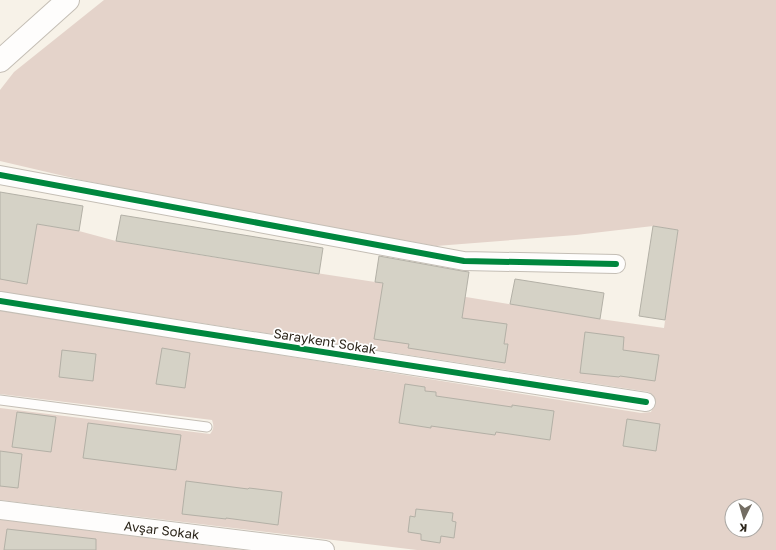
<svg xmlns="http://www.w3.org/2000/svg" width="776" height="550" viewBox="0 0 776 550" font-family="'Golos Text',sans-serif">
	<rect width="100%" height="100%" fill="#f7f2e8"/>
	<!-- green -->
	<g fill="#e4d3ca" fill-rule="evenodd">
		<path d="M 104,0 L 776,0 L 776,550 L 417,550 L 0,500 L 0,408 L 210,434 C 214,429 214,426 212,420 L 0,394 L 0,310 L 641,413 L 651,412 C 655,403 656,400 649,392 L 0,292 L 0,218 L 79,231 L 116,241 L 206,256 L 375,282 L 600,319 L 664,328 L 678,230 L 653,226 L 576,235 L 436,246 L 228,209 L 81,180 L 0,161 L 0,90 L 14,72 ZM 732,506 L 756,506 L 756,530 L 732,530 Z"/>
		<polygon points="0,519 242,550 0,550"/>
	</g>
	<!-- building -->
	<g fill="#d5d2c6" stroke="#b3b0a6">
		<polygon points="0,192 83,206 79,231 37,224 27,284 0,279"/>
		<polygon points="121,215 323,248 319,274 116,241"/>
		<polygon points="653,226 678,230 665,320 639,316"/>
		<polygon points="379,256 462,271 469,272 462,318 507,324 504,344 508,344 505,363 408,348 409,344 374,339 383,283 375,282"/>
		<polygon points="515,279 604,293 600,319 510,304"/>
		<polygon points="585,332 624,337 623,350 659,355 655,381 620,376 619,377 580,373"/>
		<polygon points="162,348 190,353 185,388 156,384"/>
		<polygon points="62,350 96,354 93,381 59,377"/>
		<polygon points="405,384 425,387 425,391 436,392 436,396 512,407 512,405 554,411 550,440 496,432 495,435 431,426 431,428 399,423"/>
		<polygon points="17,412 56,417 51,452 12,447"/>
		<polygon points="627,419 660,424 656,451 623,446"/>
		<polygon points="88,423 181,435 176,470 83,458"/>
		<polygon points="0,451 22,454 18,488 0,486"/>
		<polygon points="186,481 248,489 249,488 282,492 278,525 226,518 226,519 182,514"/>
		<polygon points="416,509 453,513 452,521 456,522 454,538 441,536 440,543 421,540 421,534 408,532 410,516 415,517"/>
		<polygon points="7,529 96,539 96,550 4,550"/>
	</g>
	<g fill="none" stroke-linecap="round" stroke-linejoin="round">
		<defs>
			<polyline id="service" points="0,400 207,427"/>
			<g id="minor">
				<polyline points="0,175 464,261 616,264"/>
				<polyline points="0,301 188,331 646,402"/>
				<path id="s1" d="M 0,510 L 325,550"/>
			</g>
			<polyline id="tertiary" points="0,61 68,0"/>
		</defs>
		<!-- service casing -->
		<use href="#service" stroke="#c4beb5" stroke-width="11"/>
		<!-- minor casing -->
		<use href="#minor" stroke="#c4beb5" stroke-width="20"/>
		<!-- tertiary casing -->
		<use href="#tertiary" stroke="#c4beb5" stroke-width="24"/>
		<!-- service -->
		<use href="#service" stroke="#fefdfc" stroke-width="9"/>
		<!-- minor -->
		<use href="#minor" stroke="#fefdfc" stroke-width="18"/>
		<!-- tertiary -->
		<use href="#tertiary" stroke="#fefdfc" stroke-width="22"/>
		<defs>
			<g id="cycleway">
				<polyline points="0,175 464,261 616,264"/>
				<polyline points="0,301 188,331 646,402"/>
			</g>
		</defs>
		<!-- cycleway casing -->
		<use href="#cycleway" stroke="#fff" stroke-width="8"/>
		<!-- cycleway -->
		<use href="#cycleway" stroke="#00873e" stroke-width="6"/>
	</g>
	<g text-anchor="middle" stroke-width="3.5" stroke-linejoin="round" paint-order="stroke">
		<!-- street labels -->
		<g font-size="13" fill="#2c261b" stroke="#fff">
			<text transform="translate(325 341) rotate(9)" y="5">Saraykent Sokak</text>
			<text dy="5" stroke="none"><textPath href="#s1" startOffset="163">Avşar Sokak</textPath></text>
		</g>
	</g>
	<!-- north arrow -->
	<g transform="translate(744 518) rotate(185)"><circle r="19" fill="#ffffff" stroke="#aba8a4"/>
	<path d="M0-3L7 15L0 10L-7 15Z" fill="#736d63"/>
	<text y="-6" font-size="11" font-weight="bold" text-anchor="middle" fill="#2c261b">K</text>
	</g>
</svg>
